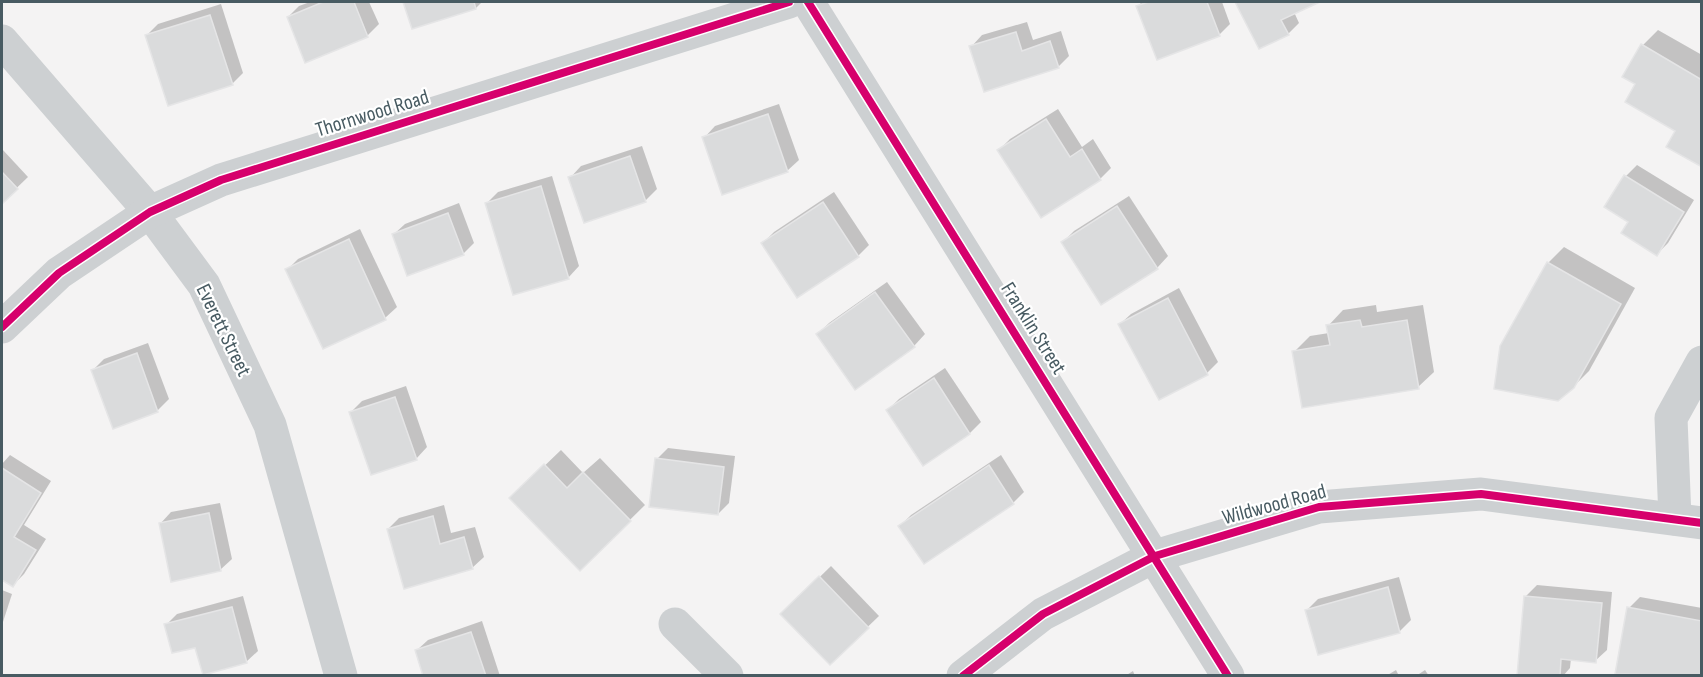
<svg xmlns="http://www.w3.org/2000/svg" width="1703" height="677" viewBox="0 0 1703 677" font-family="'Sofia Sans Condensed',sans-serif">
	<rect width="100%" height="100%" fill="#f4f3f3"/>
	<!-- shadow -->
	<g fill="#0003">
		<polygon points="310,2 369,2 379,24 367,36 306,61 288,17 299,6"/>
		<polygon points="405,2 482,2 476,8 413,27"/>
		<polygon points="1142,2 1222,2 1230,24 1219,35 1138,6"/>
		<polygon points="1237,2 1317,2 1294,12 1299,23 1288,34 1259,47"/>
		<polygon points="221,4 243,73 232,84 147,35 158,24"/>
		<polygon points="1027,22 1033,40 1061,31 1069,56 1058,67 971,47 982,35"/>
		<polygon points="1658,30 1702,55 1702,165 1677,131 1637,84 1643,45"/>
		<polygon points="779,104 799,160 787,171 704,138 715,126"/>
		<polygon points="1058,109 1082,147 1093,139 1111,168 1100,179 999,150 1010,139"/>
		<polygon points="642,146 657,189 645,201 570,178 581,166"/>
		<polygon points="2,149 28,177 2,202"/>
		<polygon points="1637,165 1694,200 1668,243 1657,254 1630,222 1606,207 1626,176"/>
		<polygon points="552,176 579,266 568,278 487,203 498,192"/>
		<polygon points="834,192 869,245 858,256 763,243 774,232"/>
		<polygon points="1129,196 1168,256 1157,268 1063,242 1074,231"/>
		<polygon points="459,203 474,243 463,254 393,235 405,224"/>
		<polygon points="360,229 397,307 385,318 324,347 287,270 298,259"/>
		<polygon points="1564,247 1635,288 1589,371 1573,387 1501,347 1548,263"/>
		<polygon points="887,282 925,334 914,346 818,334 829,323"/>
		<polygon points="1179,288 1218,362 1207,373 1159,398 1119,325 1131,314"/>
		<polygon points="1376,305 1377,312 1423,305 1434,372 1418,387 1294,352 1310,336 1329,333 1328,326 1343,310"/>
		<polygon points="148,343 169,399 157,411 93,370 104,359"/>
		<polygon points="945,368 981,422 970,433 924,463 888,410 899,399"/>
		<polygon points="406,386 427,447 416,459 351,412 362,401"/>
		<polygon points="668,448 735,456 729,503 718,514 657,459"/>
		<polygon points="561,450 583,473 600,458 645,505 580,569 511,498"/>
		<polygon points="10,455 51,481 24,525 46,539 24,574 13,585 2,578 2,464"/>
		<polygon points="1001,455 1024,492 1013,503 900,526 911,515"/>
		<polygon points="220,503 232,559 220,570 160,524 171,512"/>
		<polygon points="444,505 451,533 475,527 484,557 472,568 388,529 399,518"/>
		<polygon points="831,566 879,616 830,663 782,614"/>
		<polygon points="1399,577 1411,620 1400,631 1319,654 1307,610 1318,599"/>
		<polygon points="1537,585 1612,592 1607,650 1595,661 1571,658 1570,668 1563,676 1519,676 1526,596"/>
		<polygon points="2,590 12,594 2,625"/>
		<polygon points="243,596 258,651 246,662 196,646 166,625 177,614"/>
		<polygon points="1640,597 1702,608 1702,676 1633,676 1617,673 1629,608"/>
		<polygon points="482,621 500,676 425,676 416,651 428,640"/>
		<polygon points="1396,670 1399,676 1386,676"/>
		<polygon points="1425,670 1429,676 1416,676"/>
		<polygon points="1133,671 1135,676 1125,676"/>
	</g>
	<!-- building -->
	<g fill="#dadbdc" stroke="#e5e5e6" stroke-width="1.5">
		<polygon points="323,2 354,2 368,37 305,63 287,17"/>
		<polygon points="403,2 474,2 476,9 412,29"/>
		<polygon points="1148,2 1207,2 1220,36 1157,60 1136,6"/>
		<polygon points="1235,2 1320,2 1281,20 1289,35 1259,49"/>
		<polygon points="210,15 233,85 168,106 145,35"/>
		<polygon points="1016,32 1022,51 1050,41 1059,68 984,92 969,46"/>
		<polygon points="1641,44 1702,80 1702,167 1666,147 1675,131 1625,102 1635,84 1622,77"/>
		<polygon points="768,114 788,172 722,195 702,137"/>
		<polygon points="1046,119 1070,157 1082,149 1101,180 1041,218 997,150"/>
		<polygon points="630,156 646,202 584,223 568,177"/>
		<polygon points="2,172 18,189 2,204"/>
		<polygon points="1624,175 1684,212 1657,256 1621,233 1628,222 1604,207"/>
		<polygon points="541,186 569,279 513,295 485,203"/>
		<polygon points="823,202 859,257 797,298 761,243"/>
		<polygon points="1117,206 1158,269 1101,305 1061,242"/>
		<polygon points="448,213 464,255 407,276 392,234"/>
		<polygon points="349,239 386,320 323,349 285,269"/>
		<polygon points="1547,262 1621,304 1574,388 1558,401 1494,389 1500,346"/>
		<polygon points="875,292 915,347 855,390 816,334"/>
		<polygon points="1168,298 1208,375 1159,400 1118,324"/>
		<polygon points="1360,320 1362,327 1407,320 1419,389 1302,408 1292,351 1330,345 1326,325"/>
		<polygon points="137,353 158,412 113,429 91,370"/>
		<polygon points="934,378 970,434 923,466 886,410"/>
		<polygon points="395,397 417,460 371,475 349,412"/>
		<polygon points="655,458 724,467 718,515 649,507"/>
		<polygon points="544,464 567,488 583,472 631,521 580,571 509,498"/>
		<polygon points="989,465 1014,504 924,564 898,526"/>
		<polygon points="2,468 41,493 14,537 36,550 13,587 2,580"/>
		<polygon points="209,513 221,571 171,582 159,523"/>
		<polygon points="433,516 440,544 464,537 473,569 404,589 387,529"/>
		<polygon points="819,576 869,628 830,665 780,614"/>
		<polygon points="1388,587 1400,633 1318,655 1305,610"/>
		<polygon points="1524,596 1602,603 1596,663 1561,659 1560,676 1517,676"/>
		<polygon points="232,607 247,663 203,675 195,648 172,653 164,624"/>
		<polygon points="1627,607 1702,621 1701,676 1615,674"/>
		<polygon points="471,632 486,676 423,676 415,650"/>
	</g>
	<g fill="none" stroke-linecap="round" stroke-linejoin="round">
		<!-- minor -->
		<g stroke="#cdd0d2" stroke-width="33">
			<polyline points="2,41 150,212 204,285 270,425 341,676"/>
			<polyline points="2,327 59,273 150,212 221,180 789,2"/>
			<polyline points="1675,519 1671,418 1702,362"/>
			<polyline points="675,624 727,676"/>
			<polyline points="963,676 1043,614 1155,556 1319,507 1481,494 1702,523"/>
		</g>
		<!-- tertiary -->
		<polyline stroke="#cdd0d2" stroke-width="33" points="808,2 1228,676"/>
		<defs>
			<g id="cycleway">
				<polyline points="808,2 1228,676"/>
				<polyline points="2,327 59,273 150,212 221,180 789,2"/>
				<polyline points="963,676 1043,614 1155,556 1319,507 1481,494 1702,523"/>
			</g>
		</defs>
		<!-- cycleway casing -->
		<use href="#cycleway" stroke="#fff" stroke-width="11"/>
		<!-- cycleway -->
		<use href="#cycleway" stroke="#d6006c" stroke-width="8"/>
	</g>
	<g text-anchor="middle" stroke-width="4.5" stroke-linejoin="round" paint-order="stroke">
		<!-- street labels -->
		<g font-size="21" fill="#485b62" stroke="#fff">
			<text transform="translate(372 113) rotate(-17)" y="7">Thornwood Road</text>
			<text transform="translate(1034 328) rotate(58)" y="7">Franklin Street</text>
			<text transform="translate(224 330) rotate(64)" y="7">Everett Street</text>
			<text transform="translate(1274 504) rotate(-15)" y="7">Wildwood Road</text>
		</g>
	</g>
	<!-- border -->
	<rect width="1703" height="677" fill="none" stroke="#485b62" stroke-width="6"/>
</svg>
